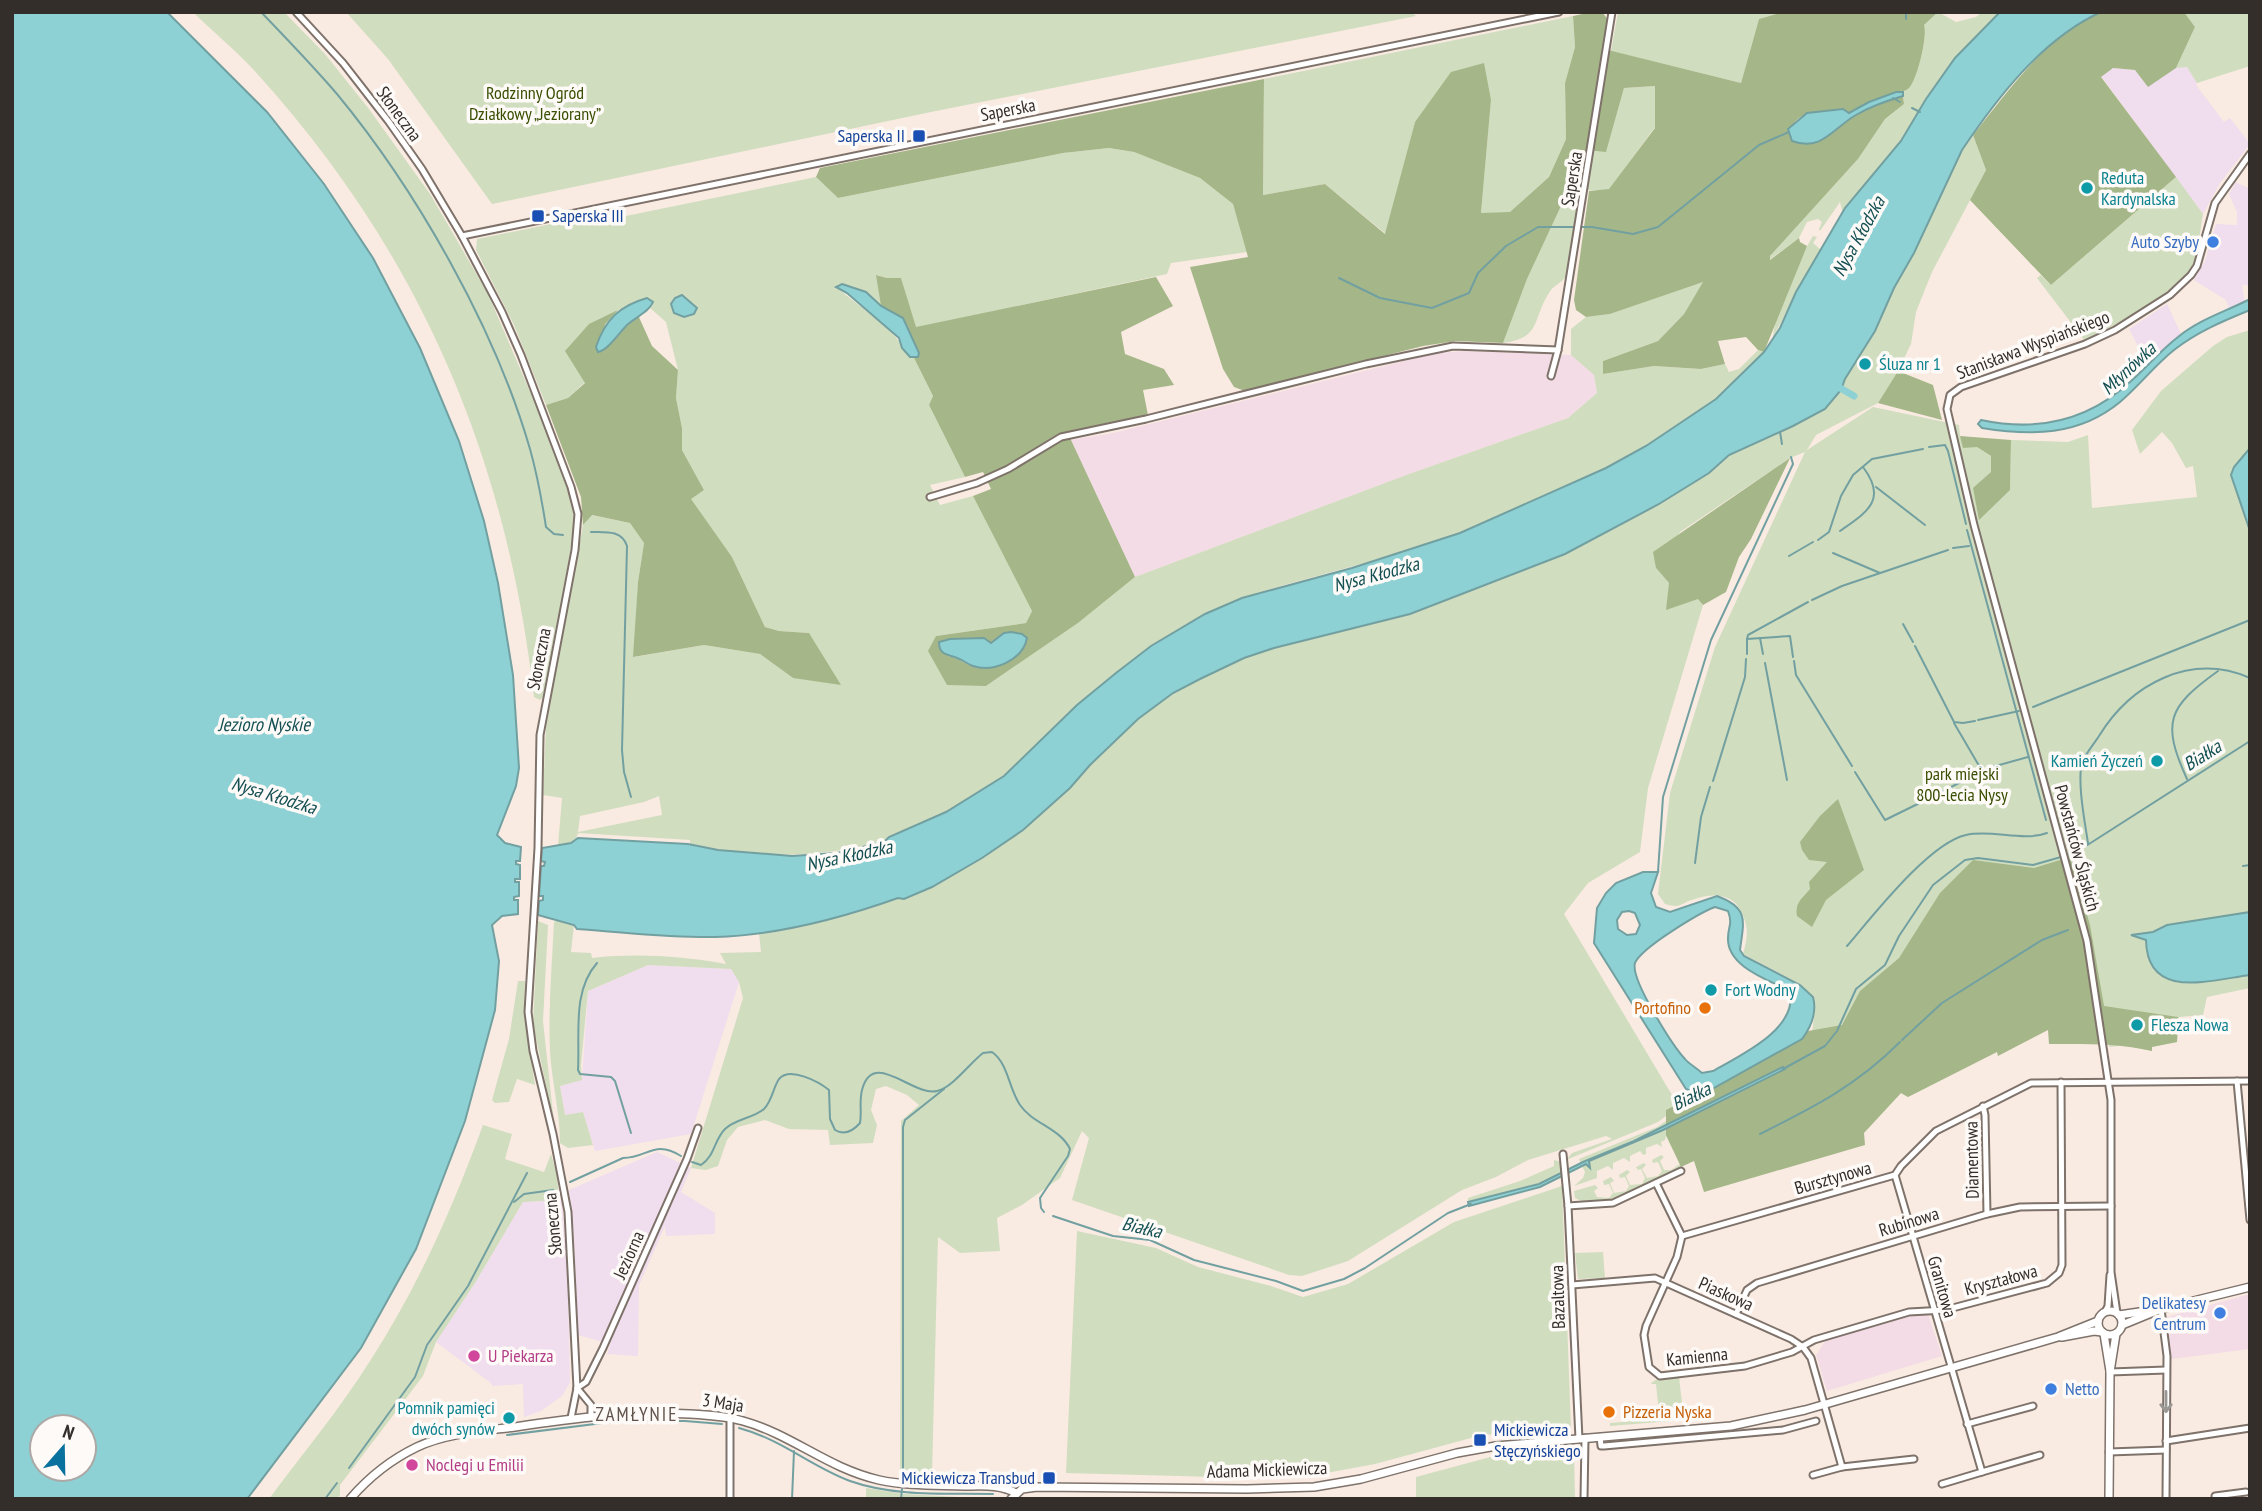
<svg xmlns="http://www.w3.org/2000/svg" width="2262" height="1511" viewBox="0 0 2262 1511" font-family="'PT Sans Narrow',sans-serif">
	<rect width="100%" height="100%" fill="#f9ebe2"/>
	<!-- commercial -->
	<g fill="#f4dce7">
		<polygon points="1464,351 1571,355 1594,375 1597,393 1568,418 1409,474 1135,577 1071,440 1113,433 1437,353"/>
		<polygon points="2250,1294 2250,1349 2164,1360 2159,1319"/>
		<polygon points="1928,1314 1942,1356 1827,1391 1816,1355 1826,1340 1904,1318"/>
	</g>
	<!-- industrial -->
	<g fill="#f0dded">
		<polygon points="2187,67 2197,83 2196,85 2224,122 2230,118 2250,144 2220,183 2203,214 2101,76 2113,68 2135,70 2148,86 2176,68"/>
		<polygon points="2236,182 2250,189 2250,285 2242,285 2245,302 2229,308 2226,300 2194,280 2205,261 2216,224 2237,225 2237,212 2229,194"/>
		<polygon points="2167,304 2181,334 2148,364 2129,329"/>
		<polygon points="648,965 731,969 739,982 691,1134 595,1151 583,1112 565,1115 560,1086 582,1080 588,991"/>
		<polygon points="657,1152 691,1168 681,1192 715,1213 715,1234 666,1236 665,1226 639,1285 638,1356 607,1354 610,1344 578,1335 574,1236 569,1190"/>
		<polygon points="562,1200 568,1284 570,1382 562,1396 541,1411 524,1417 523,1384 492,1386 491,1383 436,1342 475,1283 523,1202"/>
	</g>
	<!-- green -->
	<g fill="#d1ddbf" fill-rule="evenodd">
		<path d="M 193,12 L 284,12 L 325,54 L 369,109 L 430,194 L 451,230 L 488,294 L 540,415 L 568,489 L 574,513 L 574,530 L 545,695 L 540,700 L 534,697 C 506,453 418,249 251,67 C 233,48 212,31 193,12 Z"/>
		<polygon points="346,12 1411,12 1416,16 931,112 492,204 388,59"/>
		<polygon points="1618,12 1783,12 1759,19 1741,83 1611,51"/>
		<path d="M 1938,12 L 1956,22 L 1976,17 L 1982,12 L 2000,12 L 1955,58 L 1926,99 L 1901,141 L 1845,208 L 1843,214 L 1840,202 L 1820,231 L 1819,229 L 1822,222 L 1818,219 L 1807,222 L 1799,238 L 1769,260 L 1770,256 L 1858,159 L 1885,119 L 1904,104 L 1903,92 C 1906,90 1910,88 1911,85 C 1918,74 1928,37 1924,25 Z"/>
		<polygon points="2184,12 2250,12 2250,66 2197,83 2187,67 2176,68 2195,27"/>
		<polygon points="1573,16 1575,47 1565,83 1566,139 1549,177 1510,213 1481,213 1491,100 1415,122 1386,234 1325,184 1263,195 1264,79"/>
		<path d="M 1655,86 L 1655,127 L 1609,190 L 1581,190 L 1568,273 C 1561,285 1554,284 1549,293 C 1532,319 1542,338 1503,343 L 1527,279 L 1587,149 L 1606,151 L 1624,88 Z"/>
		<path d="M 1973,135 L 1986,170 L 1932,272 L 1916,312 L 1911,344 L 1898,371 L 1878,403 L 1816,435 L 1807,450 L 1873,407 L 1959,425 L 1960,436 L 1991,456 L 1991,472 L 2010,490 L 2011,440 L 2068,442 L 2088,435 L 2092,508 L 2197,497 L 2193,466 L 2186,468 L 2172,443 L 2162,432 L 2140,454 L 2132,430 L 2161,391 L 2213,346 L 2227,337 L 2250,330 L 2250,988 L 2207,997 L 2203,1015 L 2179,1017 L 2177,1042 L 2152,1047 L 2152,1051 L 2126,1045 L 2110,1047 L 2085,1012 L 1998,1051 L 1908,1097 L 1901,1093 L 1863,1133 L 1673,1150 L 1666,1136 L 1665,1140 L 1661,1142 L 1662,1147 L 1657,1144 L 1646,1148 L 1646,1154 L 1643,1155 L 1640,1151 L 1630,1156 L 1630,1162 L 1624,1158 L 1613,1163 L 1613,1170 L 1608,1166 L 1597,1171 L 1597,1178 L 1574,1186 L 1583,1178 L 1585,1172 L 1582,1166 L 1589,1161 L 1671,1126 L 1812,1034 L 1814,1016 L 1796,982 L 1743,954 C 1748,936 1749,928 1741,911 C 1732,892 1709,893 1692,900 C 1687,901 1681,906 1676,906 C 1673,906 1669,905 1665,904 L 1658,894 L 1670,793 L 1715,647 L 1805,452 L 1790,458 L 1680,532 L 1656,568 L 1669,583 L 1699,599 L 1703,605 L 1648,788 L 1640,852 L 1588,883 L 1564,914 L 1678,1105 L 1666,1110 L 1666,1116 L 1658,1122 L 1566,1160 L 1572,1153 L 1612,1139 L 1606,1136 L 1528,1160 L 1496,1177 L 1462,1190 L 1348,1261 L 1302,1276 L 1289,1275 L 1072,1200 L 1089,1138 L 1082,1131 L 1060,1178 L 1022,1205 L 997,1218 L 1000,1251 L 960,1253 L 938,1237 L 932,1475 L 900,1473 L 901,1121 L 919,1105 L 907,1095 L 886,1086 L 876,1089 L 871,1110 L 877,1125 L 873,1143 L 830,1145 L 828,1130 L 789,1129 L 765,1120 L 738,1127 L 727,1140 L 718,1166 L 706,1170 L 691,1168 L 743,998 L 739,982 L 731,969 L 648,965 L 588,991 L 581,1065 L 582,1080 L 560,1086 L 565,1115 L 583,1112 L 593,1145 L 568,1148 L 560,1143 C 560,1112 552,1083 550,1052 C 548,1008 552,965 554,922 L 559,920 L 574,925 L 571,952 L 591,953 L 592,958 C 636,953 682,956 726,964 L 720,953 L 761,952 L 759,933 L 852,914 L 932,887 L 982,858 L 1023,830 L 1070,788 L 1090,765 L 1138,719 L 1174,693 L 1200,679 L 1244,658 L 1274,648 L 1410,614 L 1565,554 L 1659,504 L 1709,473 L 1729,455 L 1825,409 L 1841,390 L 1845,379 L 1875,331 L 1894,288 L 1914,253 L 1962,150 Z"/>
		<path d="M 1109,148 L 1134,152 L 1200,178 L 1233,204 L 1247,252 L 1171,263 L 1167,274 L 915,328 L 901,278 L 887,278 L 877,275 L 881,306 C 868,294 859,288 842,284 L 836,287 C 862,309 893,327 910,357 L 914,358 L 933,396 L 929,405 L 965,477 L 930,485 L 940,505 L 973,496 L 1032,611 L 1026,623 L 936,636 L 986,686 L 1078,623 L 1135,577 L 1409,474 L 1568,418 L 1597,393 L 1594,375 L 1571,355 L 1571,329 L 1586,317 L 1610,314 L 1704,281 L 1684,314 L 1658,341 L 1603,361 L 1603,374 L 1654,366 L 1701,369 L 1725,364 L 1729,372 L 1739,369 L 1758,350 L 1764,352 L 1716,398 L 1646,446 L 1606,468 L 1460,533 L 1416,549 L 1284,585 L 1242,598 L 1205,614 L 1151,646 L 1116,673 L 1077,705 L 1004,776 L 946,812 L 889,837 L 884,842 C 816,858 759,859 690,845 L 690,840 L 578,833 L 575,842 L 558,846 L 562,798 L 543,795 L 546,727 L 583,525 L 591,515 L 630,523 L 644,543 L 638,582 L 634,657 L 704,645 L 760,654 L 793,678 L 809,633 L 779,631 L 765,627 L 732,557 L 690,499 L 704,490 L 682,450 L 682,428 L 676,398 L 678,370 L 666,322 L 650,308 L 653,305 L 647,298 L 618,310 L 585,382 L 568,398 L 546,405 L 514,325 L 476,250 L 477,239 L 605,213 L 616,218 L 816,177 L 838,198 L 1063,153 ZM 659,796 L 662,815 L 578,832 L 580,816 L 644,802 Z"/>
		<path d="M 2176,177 L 2203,214 C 2200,228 2199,254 2192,267 C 2180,291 2110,327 2085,341 L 2037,278 L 2041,275 L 2051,285 Z"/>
		<path d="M 1813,236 L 1817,237 L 1813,243 L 1821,250 L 1796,292 L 1773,338 C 1774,312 1799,259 1813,236 Z"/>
		<polygon points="538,921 548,925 543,1021 554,1123 533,1024"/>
		<polygon points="518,981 525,981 524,1014 535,1085 517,1079 509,1102 495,1103 492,1100 509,1039"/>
		<polygon points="1666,1121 1666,1125 1581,1164 1579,1159 1657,1127"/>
		<path d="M 483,1125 L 512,1134 L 505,1159 L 544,1172 L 551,1154 L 557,1175 L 559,1200 L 523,1202 L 475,1283 L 436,1342 L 423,1376 L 340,1485 L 340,1495 L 337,1499 L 269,1499 C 303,1453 340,1409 370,1361 C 418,1287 453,1207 483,1125 Z"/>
		<polygon points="1661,1155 1664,1157 1660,1161 1664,1170 1671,1170 1680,1164 1682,1169 1607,1201 1583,1202 1575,1198 1574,1191 1595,1185 1598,1188 1594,1191 1597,1197 1609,1198 1613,1193 1609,1184 1604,1185 1603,1181 1611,1177 1614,1181 1610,1183 1614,1193 1626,1191 1629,1186 1625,1177 1620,1178 1619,1175 1627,1170 1630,1172 1626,1176 1630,1185 1642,1184 1645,1178 1641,1169 1638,1170 1636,1167 1644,1163 1646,1165 1642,1169 1647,1178 1658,1176 1662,1171 1658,1162 1653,1163 1652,1160"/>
		<polygon points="1554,1160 1561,1162 1562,1173 1532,1186 1468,1202 1468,1198 1520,1181 1554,1166"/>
		<polygon points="1562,1186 1571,1428 1482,1435 1375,1464 1310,1476 1253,1478 1066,1473 1077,1231 1156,1248 1198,1267 1271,1286 1303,1297 1348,1284 1454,1222"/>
		<polygon points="1603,1252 1605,1278 1578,1279 1575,1253"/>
		<path d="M 1679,1377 L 1684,1420 L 1610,1426 L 1610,1423 L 1635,1421 L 1635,1415 L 1659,1413 L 1656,1384 L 1651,1384 C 1656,1376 1670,1378 1679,1377 Z"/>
		<polygon points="1574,1450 1575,1499 1416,1499 1416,1477 1494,1456"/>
		<polygon points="866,1488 904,1494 995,1499 866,1499"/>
	</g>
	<!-- forest -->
	<g fill="#a5b788" fill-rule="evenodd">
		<path d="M 1592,12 L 1603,13 L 1608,20 L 1604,49 L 1741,83 L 1759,19 L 1783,12 L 1938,12 L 1924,25 C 1928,36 1917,80 1909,88 C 1904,93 1899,91 1894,93 C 1878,97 1863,105 1849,113 C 1842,108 1840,110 1832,111 C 1813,112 1797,112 1789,132 L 1792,141 C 1822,152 1834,128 1856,115 C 1871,106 1886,101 1903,96 L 1904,104 L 1885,119 L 1858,159 L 1770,256 L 1770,260 L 1799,238 L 1800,242 L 1807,246 L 1764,352 L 1758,350 L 1746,337 L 1718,341 L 1725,364 L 1701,369 L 1654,366 L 1603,374 L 1603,361 L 1658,341 L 1684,314 L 1703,282 L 1610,314 L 1586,317 L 1576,310 L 1574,300 L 1589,191 L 1609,189 L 1655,128 L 1655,86 L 1624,88 L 1606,152 L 1587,150 L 1527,279 L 1503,343 L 1456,341 L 1423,346 L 1245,391 L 1234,387 L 1223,369 L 1190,267 L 1248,257 L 1233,204 L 1200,178 L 1134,152 L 1109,148 L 1063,153 L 838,198 L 816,177 L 820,168 L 1264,79 L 1263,195 L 1325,184 L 1385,234 L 1415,122 L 1451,72 L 1484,63 L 1491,100 L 1481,213 L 1510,212 L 1549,177 L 1566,139 L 1565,83 L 1575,47 L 1573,16 Z"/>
		<path d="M 2101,12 L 2184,12 L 2195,27 L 2176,68 L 2148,87 L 2135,70 L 2113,68 L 2101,77 L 2176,177 L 2051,285 L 1970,200 L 1986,170 L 1973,135 C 2010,89 2045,37 2101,12 Z"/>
		<path d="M 876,275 L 887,278 L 901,278 L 916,327 L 1156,277 L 1173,306 L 1121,332 L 1125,354 L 1164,369 L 1174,385 L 1143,390 L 1148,415 L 1098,427 L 1071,431 L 1071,440 L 1135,577 L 1078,623 L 986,686 L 947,685 L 928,651 L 936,636 L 1026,623 L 1032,611 L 973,496 L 991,489 L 983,472 L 965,477 L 929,405 L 933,396 L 914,358 L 919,353 L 903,318 L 881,306 ZM 950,639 L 987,640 L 991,643 L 996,641 L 1025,645 C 1016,661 992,671 975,667 C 965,664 958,658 948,656 Z"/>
		<polygon points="618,310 605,324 604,350 611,341 638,315 652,346 678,370 676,398 682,428 682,450 704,490 691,499 732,557 765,627 779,631 809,633 841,685 793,678 760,654 704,645 633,657 638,582 644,543 630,523 592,515 583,525 581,497 546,405 568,398 585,383 565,351 589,324"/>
		<polygon points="1898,371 1933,385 1942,420 1878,403"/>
		<polygon points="1960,436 2011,440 2010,490 1979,520 1973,488 1991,472 1991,456 1977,447 1963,448"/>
		<polygon points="1790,458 1751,539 1739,557 1726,592 1703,605 1698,599 1666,610 1669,583 1656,568 1653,552"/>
		<path d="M 1838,799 L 1864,870 L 1826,900 L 1812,927 L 1797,916 C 1795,902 1802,899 1810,889 L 1809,882 L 1827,862 L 1809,860 L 1802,850 L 1800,842 L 1820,816 Z"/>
		<path d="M 2070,857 L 2090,925 L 2104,1006 L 2178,1017 L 2177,1042 L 2152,1047 L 2152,1051 C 2118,1043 2084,1044 2049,1044 L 2048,1030 L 1998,1056 L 1997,1052 L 1908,1097 L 1901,1093 L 1864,1133 L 1865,1145 L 1704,1192 L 1694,1161 L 1681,1167 L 1666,1135 L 1666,1110 L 1698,1094 L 1712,1089 L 1801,1039 L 1808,1031 L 1842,1025 L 1860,991 L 1899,958 L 1940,893 L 1973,860 L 2034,868 Z"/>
	</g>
	<!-- water -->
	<g fill="#8dd1d4" stroke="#72a0a1" stroke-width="2" fill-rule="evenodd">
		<path d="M 12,12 L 167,12 L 267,112 L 324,184 L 373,258 L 420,348 L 459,441 L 484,521 L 498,583 L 513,675 L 519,768 L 516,786 L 497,835 L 505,843 L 521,847 L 520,861 L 516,861 L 516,864 L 520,865 L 520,879 L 515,879 L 515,882 L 519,882 L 519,896 L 514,897 L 514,900 L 518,900 L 518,914 L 502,916 L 492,925 L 499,961 L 495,1010 L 465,1121 L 416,1249 L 361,1348 L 247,1499 L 12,1499 ZM 42,1427 L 84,1427 L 84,1469 L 42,1469 Z"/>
		<path d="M 2000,12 L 2101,12 C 2042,39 1997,98 1962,150 L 1914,253 L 1894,288 L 1875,331 L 1845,379 L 1841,390 L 1825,409 L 1793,426 L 1729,455 L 1709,473 L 1659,504 L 1565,554 L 1410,614 L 1274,648 L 1244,658 L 1200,679 L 1173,693 L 1138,719 L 1090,765 L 1070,788 L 1023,830 L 982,858 L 932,887 L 904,899 L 898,898 C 839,919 779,935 716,937 C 670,938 623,932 577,929 L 574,925 L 538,915 L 539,901 L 543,900 L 543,896 L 539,896 L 541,866 L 544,866 L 545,862 L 541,861 L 542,848 L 571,843 L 578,838 L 688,844 L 718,850 L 792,856 L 837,853 L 884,842 L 889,837 L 946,812 L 1004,776 L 1077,705 L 1116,673 L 1151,646 L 1205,614 L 1242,598 L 1352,568 L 1460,533 L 1606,468 L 1646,446 L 1716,399 L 1764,352 L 1780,328 L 1796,292 L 1845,208 L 1901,141 L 1926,99 L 1955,58 Z"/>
		<path d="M 1896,92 L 1903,92 L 1903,96 C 1886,101 1871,106 1856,115 C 1833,128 1822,152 1792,141 L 1788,129 L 1807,113 L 1843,109 L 1849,113 L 1869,102 Z"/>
		<polygon points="842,284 866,292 881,306 903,318 919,353 918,357 910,357 902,348 899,338 847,293 836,287"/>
		<polygon points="682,295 697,308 694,314 684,317 674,313 671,304 675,298"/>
		<path d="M 647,298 L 653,302 C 650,311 636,317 627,325 C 619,333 608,350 598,352 L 596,347 C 605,320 619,306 647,298 Z"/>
		<path d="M 2250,299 L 2250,310 C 2223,321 2197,332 2174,350 C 2154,366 2139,386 2120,402 C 2079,436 2031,436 1982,428 L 1978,424 L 1981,420 C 2037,432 2088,421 2131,381 C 2147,367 2161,350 2178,337 C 2200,319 2225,312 2250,299 Z"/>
		<polygon points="2250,448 2250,531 2231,475 2234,467"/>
		<path d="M 1011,632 L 1022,634 L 1027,638 C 1023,660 993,673 973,666 C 967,664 963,660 957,658 C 947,654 939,655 939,642 L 950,639 L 984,638 L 991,643 L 1004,633 Z"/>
		<path d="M 1643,872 L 1658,872 L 1651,893 L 1656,907 L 1670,912 L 1717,896 C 1749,908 1744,920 1740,950 L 1744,956 L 1800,985 L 1813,997 C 1817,1012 1811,1027 1802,1039 L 1712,1089 L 1698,1094 L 1686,1089 L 1594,943 L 1597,908 L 1606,893 L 1616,883 ZM 1715,907 L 1728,911 C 1733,925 1728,926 1728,938 C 1727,967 1769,980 1790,991 C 1798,1029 1741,1055 1713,1071 L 1702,1073 C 1697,1068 1689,1064 1685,1059 C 1673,1046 1630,979 1635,963 C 1641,948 1699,913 1715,907 ZM 1629,911 L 1635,913 L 1640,925 L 1636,934 L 1627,935 L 1618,929 L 1617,920 L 1622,912 Z"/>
		<path d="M 2250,912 L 2250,975 C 2210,980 2147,1001 2146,940 L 2131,935 L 2153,932 L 2167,925 Z"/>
		<polygon points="1783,1067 1785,1069 1663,1130 1589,1161 1590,1168 1586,1164 1540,1187 1469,1206 1468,1202 1539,1184 1583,1162 1634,1141"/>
	</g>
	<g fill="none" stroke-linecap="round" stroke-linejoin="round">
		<!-- stream -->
		<g stroke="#72a0a1" stroke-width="2">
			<path d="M 261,12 C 287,39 313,66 337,94 C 417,191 495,328 530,449 C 537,474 542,501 546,527 L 554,534 L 563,535"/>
			<polyline points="1906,19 1906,12"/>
			<polyline points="1893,98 1900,102"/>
			<polyline points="1912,108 1920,112"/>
			<polyline points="1339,278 1380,298 1432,308 1469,293 1478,273 1506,246 1538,227 1592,227 1633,234 1658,227 1759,145 1789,132"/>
			<polyline points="1780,432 1782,444"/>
			<polyline points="1929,447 1945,445 1948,451 1966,524"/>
			<polyline points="1876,487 1925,525"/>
			<polyline points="1967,530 2046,820"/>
			<path d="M 1840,531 C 1867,512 1888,500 1863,467"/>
			<path d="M 591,532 C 606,532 622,530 627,546 L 622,750 L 624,772 L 631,797"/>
			<polyline points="1818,540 1829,532 1841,496 1853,475 1872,459 1923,449"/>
			<polyline points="1953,548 1969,546"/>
			<polyline points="1833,553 1880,573"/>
			<polyline points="1789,556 1813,542"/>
			<polyline points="1812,600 1842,586 1948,550"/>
			<polyline points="1903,624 1913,642"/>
			<polyline points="1760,638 1763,654"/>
			<polyline points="1747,639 1747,654"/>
			<polyline points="1915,646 1954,722 1963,723 1975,721"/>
			<polyline points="1793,657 1790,636 1747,639 1748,635 1808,602"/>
			<polyline points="1794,661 1796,675 1852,766"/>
			<polyline points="1765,663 1787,780"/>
			<polyline points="2033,707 2250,620"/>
			<polyline points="1978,720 2019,711"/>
			<polyline points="1954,723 1978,764 1984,770"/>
			<polyline points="1992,767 2028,757"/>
			<polyline points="1855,772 1885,820 1938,794"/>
			<path d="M 2187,779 C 2161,722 2168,707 2218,671"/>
			<polyline points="1713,781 1745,677 1746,659"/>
			<polyline points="1943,791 1987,769"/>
			<path d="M 2088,843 C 2085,823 2077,782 2082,763 C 2085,754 2094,744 2099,736 C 2131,684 2190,652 2250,678"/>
			<polyline points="2066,855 2089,844 2250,741"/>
			<polyline points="1695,863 1701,817 1710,787"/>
			<polyline points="2243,866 2250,865"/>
			<polyline points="1658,872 1663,797 1711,640 1793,464 1791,457"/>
			<path d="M 1847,946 C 1872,917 1929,843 1966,835 C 1991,829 2023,842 2047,833"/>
			<path d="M 597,963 C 572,991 580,1034 578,1070 L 580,1074 L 611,1077 L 615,1081 L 631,1133"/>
			<polyline points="1902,1040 1942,1003 2042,940 2068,930"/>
			<polyline points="1783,1069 1825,1046 1837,1031 1856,989 1885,965 1899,936 1933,885 1965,860 1978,858 2033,865 2061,857"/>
			<path d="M 1760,1134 C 1814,1107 1856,1086 1900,1042"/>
			<path d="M 692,1162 L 701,1165 C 715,1156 714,1140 725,1129 C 735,1119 754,1118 764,1109 C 772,1101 773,1088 779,1079 C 790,1066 819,1082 829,1090 L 830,1119 L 835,1130 C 845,1136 853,1131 860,1123 C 862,1112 859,1102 862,1090 C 873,1048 913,1097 937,1091 C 952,1088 970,1063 983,1053 L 992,1052 C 1008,1063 1009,1089 1020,1105 C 1033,1124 1060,1128 1070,1149 L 1068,1156 L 1040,1198 L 1041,1208 L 1044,1212"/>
			<path d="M 570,1182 L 623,1158 C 648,1158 654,1139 681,1156"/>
			<polyline points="514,1202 524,1194 553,1190"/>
			<polyline points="1053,1216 1113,1236 1150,1240 1194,1260 1276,1281 1303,1291 1344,1279 1365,1268 1448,1213 1471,1204"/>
			<path d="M 739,1428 C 783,1440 810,1466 850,1481 C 895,1497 946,1493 993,1494"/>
			<polyline points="507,1435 619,1421 685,1421 722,1424"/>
			<polyline points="349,1468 415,1377 427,1345 468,1286 527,1173"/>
			<polyline points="903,1475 903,1127 905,1120 944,1089"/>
			<polyline points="325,1499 337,1483"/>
			<polyline points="792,1499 794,1451"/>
			<polyline points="901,1499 902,1489"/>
		</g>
		<!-- canal -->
		<polyline stroke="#8dd1d4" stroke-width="7" points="1835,385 1854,396"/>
		<defs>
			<g id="minor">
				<polyline points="296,12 343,63 389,122 422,169 462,236 502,312 521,355 571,487 578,514 575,550 540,735 538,848 528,1012 533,1051 553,1134 568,1212 577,1388 571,1418"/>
				<polyline points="462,236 1559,12"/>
				<polyline points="1551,376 1558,350 1612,12"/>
				<polyline points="930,497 977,483 1008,469 1061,437 1146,419 1366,364 1453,346 1558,350"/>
				<polyline points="2237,1081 2250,1220"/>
				<polyline points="1983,1106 1985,1115 1987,1214"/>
				<polyline points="1563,1154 1568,1206 1579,1439"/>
				<polyline points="1895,1175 1982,1472 2040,1455"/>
				<polyline points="1656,1183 1682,1236"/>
				<polyline points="1568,1206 1613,1203 1681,1171"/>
				<polyline points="1682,1236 1677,1257 1646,1326 1644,1335 1649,1367 1660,1376 1745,1366 1792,1352 1814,1340 1909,1312 1945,1310 2047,1283 2059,1273 2062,1265 2061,1082"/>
				<polyline points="1682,1236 1895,1175 1901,1166 1936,1131 2031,1083 2250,1081"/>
				<polyline points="1572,1285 1655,1278 1791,1339 1803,1347 1811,1358 1842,1467 1914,1459"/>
				<polyline points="2161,1309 2167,1356 2166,1499"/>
				<polyline points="2105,1312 2108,1306 2110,1275"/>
				<polyline points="2117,1313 2111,1272 2111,1100 2087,941 1974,525 1947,409 1950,395 1961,387 2085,344 2115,330 2170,295 2191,275 2197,266 2215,203 2250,154"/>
				<polyline points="1736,1314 1747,1290 1757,1283 1987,1214 2020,1207 2111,1206"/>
				<polyline points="2110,1372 2166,1370"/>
				<polyline points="577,1388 586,1382 603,1348 687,1159 698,1128"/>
				<polyline points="577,1388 591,1405 591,1417"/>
				<polyline points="1967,1424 2033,1406"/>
				<polyline points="1600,1437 1601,1446 1604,1446 1783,1430 1816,1421"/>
				<polyline points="2166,1441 2250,1428"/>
				<polyline points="2109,1452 2166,1450"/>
				<polyline points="1813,1475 1842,1467"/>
				<polyline points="1942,1484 1982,1472"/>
				<polyline points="730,1499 730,1418"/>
				<polyline points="1584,1499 1585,1438"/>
				<polyline points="2216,1499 2215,1496 2246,1492"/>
			</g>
			<g id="tertiary">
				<circle cx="2110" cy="1323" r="12"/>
				<polyline points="2119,1315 2153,1310"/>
				<polyline points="2122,1325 2161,1309 2250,1287"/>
				<polyline points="2104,1334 2110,1371"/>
				<polyline points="2062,1337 2094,1331 2102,1332"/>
				<path d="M 350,1499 C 369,1477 390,1460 417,1447 C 447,1433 483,1431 515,1427 C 574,1418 631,1411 690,1414 C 708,1415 726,1416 743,1421 C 793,1435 827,1468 879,1480 C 907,1486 935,1485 964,1486 C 981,1486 1000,1484 1016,1493"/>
				<polyline points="1011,1499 1022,1489 1037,1487 1247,1489 1314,1487 1361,1479 1457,1453 1496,1446 1731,1426 1805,1410 2058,1337 2098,1321"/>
				<polyline points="2109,1499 2110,1372 2116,1334"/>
			</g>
		</defs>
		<!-- minor casing -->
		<use href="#minor" stroke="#7e726a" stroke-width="9"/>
		<!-- tertiary casing -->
		<use href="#tertiary" stroke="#7e726a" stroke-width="10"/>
		<!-- minor -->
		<use href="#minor" stroke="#fff" stroke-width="5"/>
		<!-- tertiary -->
		<use href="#tertiary" stroke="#fff" stroke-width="7"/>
	</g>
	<!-- one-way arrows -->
	<defs><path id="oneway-shaft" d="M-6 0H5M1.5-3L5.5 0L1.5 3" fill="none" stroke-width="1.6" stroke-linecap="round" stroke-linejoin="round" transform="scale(1.75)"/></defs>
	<use stroke="#999694" href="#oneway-shaft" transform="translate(2166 1402) rotate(90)"/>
	<!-- markers -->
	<g fill="#1a4fb4" stroke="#fdfaf8" stroke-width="2.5">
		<rect x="912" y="129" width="14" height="14" rx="3.5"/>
		<rect x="531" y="209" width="14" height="14" rx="3.5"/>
		<rect x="1473" y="1433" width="14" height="14" rx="3.5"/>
		<rect x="1042" y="1471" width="14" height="14" rx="3.5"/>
	</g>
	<g fill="#0f9aa8" stroke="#fdfaf8" stroke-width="2.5">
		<circle cx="2087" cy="188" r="7"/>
		<circle cx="1865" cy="364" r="7"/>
		<circle cx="2157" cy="761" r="7"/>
		<circle cx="1711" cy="990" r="7"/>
		<circle cx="2137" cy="1025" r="7"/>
		<circle cx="509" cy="1418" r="7"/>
	</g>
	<g fill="#3f7fe0" stroke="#fdfaf8" stroke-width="2.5">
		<circle cx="2213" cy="242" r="7"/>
		<circle cx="2220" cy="1313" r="7"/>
		<circle cx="2051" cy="1389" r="7"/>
	</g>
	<g fill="#e8710a" stroke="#fdfaf8" stroke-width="2.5">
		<circle cx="1705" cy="1008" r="7"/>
		<circle cx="1609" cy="1412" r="7"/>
	</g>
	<g fill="#d1479c" stroke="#fdfaf8" stroke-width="2.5">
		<circle cx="474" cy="1356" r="7"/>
		<circle cx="412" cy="1465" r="7"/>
	</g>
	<g text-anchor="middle" stroke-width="7" stroke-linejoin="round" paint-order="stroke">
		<!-- park labels -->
		<g font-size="18" fill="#394e00" stroke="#fdfaf8">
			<text x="535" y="99">Rodzinny Ogród<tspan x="535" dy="21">Działkowy „Jeziorany”</tspan></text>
			<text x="1962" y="780">park miejski<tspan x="1962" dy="21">800-lecia Nysy</tspan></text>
		</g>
		<!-- street labels -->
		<g font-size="18" fill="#332e2a" stroke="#fdfaf8">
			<text transform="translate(1008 110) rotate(-11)" y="6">Saperska</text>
			<text transform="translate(399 114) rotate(54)" y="6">Słoneczna</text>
			<text transform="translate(1572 179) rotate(-81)" y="6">Saperska</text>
			<text transform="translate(2033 345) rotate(-21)" y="6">Stanisława Wyspiańskiego</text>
			<text transform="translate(539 659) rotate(-79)" y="6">Słoneczna</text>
			<text transform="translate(2077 848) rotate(75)" y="6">Powstańców Śląskich</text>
			<text transform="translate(1972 1160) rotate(-91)" y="6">Diamentowa</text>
			<text transform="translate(1833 1178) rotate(-16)" y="6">Bursztynowa</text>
			<text transform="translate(1909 1222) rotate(-17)" y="6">Rubinowa</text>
			<text transform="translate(553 1224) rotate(-95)" y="6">Słoneczna</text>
			<text transform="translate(629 1255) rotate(-66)" y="6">Jeziorna</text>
			<text transform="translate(2001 1280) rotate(-15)" y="6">Kryształowa</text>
			<text transform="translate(1942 1287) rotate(74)" y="6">Granitowa</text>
			<text transform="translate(1726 1294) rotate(24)" y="6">Piaskowa</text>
			<text transform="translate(1558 1297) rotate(-92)" y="6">Bazaltowa</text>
			<text transform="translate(1697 1357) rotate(-6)" y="6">Kamienna</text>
			<text transform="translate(723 1403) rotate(9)" y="6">3 Maja</text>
			<text transform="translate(1267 1470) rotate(-2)" y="6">Adama Mickiewicza</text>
		</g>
		<!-- transit labels -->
		<g font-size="18" fill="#164399" stroke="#fdfaf8" text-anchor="end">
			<text x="905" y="142">Saperska II</text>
			<text x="552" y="222" text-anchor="start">Saperska III</text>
			<text x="1494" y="1436" text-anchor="start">Mickiewicza<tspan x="1494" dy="21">Stęczyńskiego</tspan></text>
			<text x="1035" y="1484">Mickiewicza Transbud</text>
		</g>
		<!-- culture labels -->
		<g font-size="18" fill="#0d838f" stroke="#fdfaf8" text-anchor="start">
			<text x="2101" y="184">Reduta<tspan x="2101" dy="21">Kardynalska</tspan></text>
			<text x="1879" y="370">Śluza nr 1</text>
			<text x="2143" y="767" text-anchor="end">Kamień Życzeń</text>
			<text x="1725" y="996">Fort Wodny</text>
			<text x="2151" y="1031">Flesza Nowa</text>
			<text x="495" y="1414" text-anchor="end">Pomnik pamięci<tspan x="495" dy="21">dwóch synów</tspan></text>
		</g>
		<!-- shop labels -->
		<g font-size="18" fill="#366cbe" stroke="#fdfaf8" text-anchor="end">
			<text x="2199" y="248">Auto Szyby</text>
			<text x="2206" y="1309">Delikatesy<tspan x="2206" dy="21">Centrum</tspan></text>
			<text x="2065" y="1395" text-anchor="start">Netto</text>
		</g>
		<!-- food labels -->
		<g font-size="18" fill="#c56008" stroke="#fdfaf8" text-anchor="end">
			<text x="1691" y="1014">Portofino</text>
			<text x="1623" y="1418" text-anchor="start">Pizzeria Nyska</text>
		</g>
		<!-- hotel labels -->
		<g font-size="18" fill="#b23c85" stroke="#fdfaf8" text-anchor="start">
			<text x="488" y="1362">U Piekarza</text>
			<text x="426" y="1471">Noclegi u Emilii</text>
		</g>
		<!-- water labels -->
		<g font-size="19" font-style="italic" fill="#145053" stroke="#fdfaf8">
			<text transform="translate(1858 236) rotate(-61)" y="7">Nysa Kłodzka</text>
			<text transform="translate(2128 368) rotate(-43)" y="7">Młynówka</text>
			<text transform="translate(1376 574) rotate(-15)" y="7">Nysa Kłodzka</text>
			<text x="264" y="731">Jezioro Nyskie</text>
			<text transform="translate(2202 755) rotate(-32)" y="7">Białka</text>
			<text transform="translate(274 795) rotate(17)" y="7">Nysa Kłodzka</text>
			<text transform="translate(849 855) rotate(-12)" y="7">Nysa Kłodzka</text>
			<text transform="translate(1691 1096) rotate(-26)" y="7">Białka</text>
			<text transform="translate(1142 1227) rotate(13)" y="7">Białka</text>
		</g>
		<!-- neighbourhood labels -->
		<g font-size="19" letter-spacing="2" fill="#60544c" stroke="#fdfaf8">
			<text x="637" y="1421">ZAMŁYNIE</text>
		</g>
	</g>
	<!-- border -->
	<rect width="2262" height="1511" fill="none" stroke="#332e2a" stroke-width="28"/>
	<!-- north arrow -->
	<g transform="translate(63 1448) rotate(20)"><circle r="33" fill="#fdfaf8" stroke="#aca8a6" stroke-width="2"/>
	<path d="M0-5L12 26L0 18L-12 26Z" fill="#08719d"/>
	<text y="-10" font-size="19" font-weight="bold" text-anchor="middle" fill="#332e2a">N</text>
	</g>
</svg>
